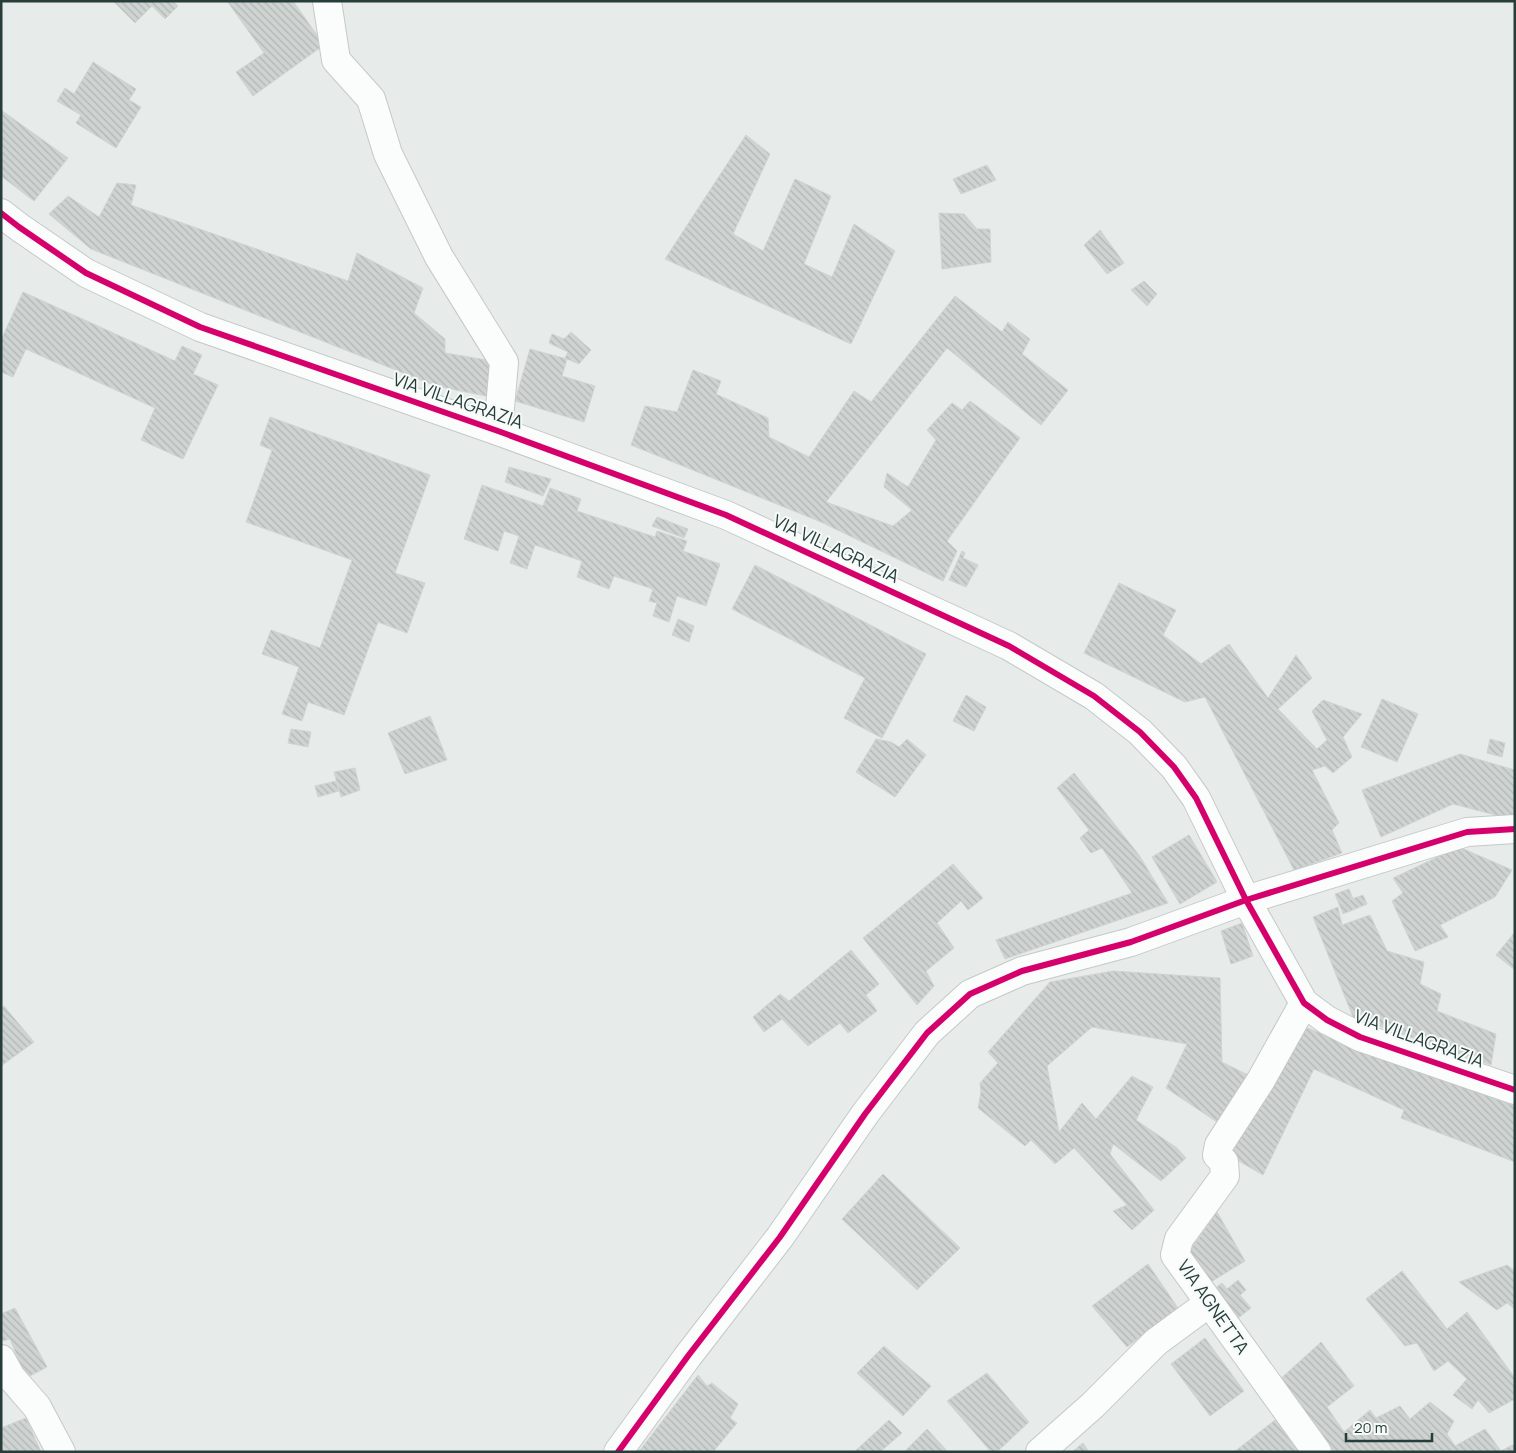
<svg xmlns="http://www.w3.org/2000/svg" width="1516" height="1453" viewBox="0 0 1516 1453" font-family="Manrope,sans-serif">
	<defs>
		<pattern id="building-back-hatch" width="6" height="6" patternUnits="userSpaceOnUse" patternTransform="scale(1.25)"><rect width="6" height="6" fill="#cfd3d2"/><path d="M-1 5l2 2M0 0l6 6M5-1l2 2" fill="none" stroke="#b2b6b5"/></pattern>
	</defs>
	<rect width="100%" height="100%" fill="#e7ecea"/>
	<!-- building -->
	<g fill="url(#building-back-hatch)" stroke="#d0d5d3">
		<polygon points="113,1 173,1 178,6 165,19 152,6 135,23"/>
		<polygon points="227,1 293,1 324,45 253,96 236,72 264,53"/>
		<polygon points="93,62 136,89 129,100 141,107 116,148 76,123 81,115 57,101 65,88 74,94"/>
		<polygon points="1,110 68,158 34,201 1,176"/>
		<polygon points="746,135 770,154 733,234 763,251 795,179 831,196 804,264 832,277 854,224 895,251 851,344 665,259"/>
		<polygon points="987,165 996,180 961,194 953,179"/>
		<polygon points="117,183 136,185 131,205 348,281 357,253 423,288 414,313 445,339 445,353 498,362 496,398 436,386 91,249 49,214 68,196 99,217"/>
		<polygon points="939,213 964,214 977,229 990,229 991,262 942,269"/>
		<polygon points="1100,230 1124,263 1107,274 1084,245"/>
		<polygon points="1144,281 1157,294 1147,306 1131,290"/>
		<polygon points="23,292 175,361 182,346 202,355 193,374 218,385 183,459 141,440 155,408 26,349 13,377 1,372 1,340"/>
		<polygon points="955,296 1002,332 1008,322 1030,339 1022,354 1068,390 1041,425 947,348 826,502 893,526 912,510 884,487 887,473 908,487 936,440 927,430 952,403 962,410 970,401 1020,438 947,541 957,551 943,581 821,522 631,445 645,406 677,412 693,370 721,381 716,394 768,418 769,437 809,457 854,391 871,402"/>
		<polygon points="571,332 591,350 579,364 565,358 568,352 549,343 552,334 564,339"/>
		<polygon points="530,349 567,359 562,376 595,386 584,422 515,401"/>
		<polygon points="270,417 430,475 395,573 425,583 407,633 378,622 344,715 308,702 302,721 282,714 299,667 262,654 271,630 320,648 352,560 246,522 272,450 260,445"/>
		<polygon points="509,467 551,479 543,496 505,482"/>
		<polygon points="482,485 543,506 550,488 581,499 577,511 655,537 657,531 687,541 683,551 720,564 706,606 677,596 669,622 653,616 657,603 649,601 653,589 614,576 609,589 577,577 582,561 535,545 527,569 510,563 519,536 504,531 498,551 464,539"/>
		<polygon points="657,517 688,529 684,538 652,526"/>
		<polygon points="962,551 965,553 963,558 978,565 966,587 949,580"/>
		<polygon points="755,565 926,654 882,738 844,718 865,678 732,609"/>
		<polygon points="1119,583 1176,610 1163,635 1201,664 1229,644 1268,698 1296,655 1312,678 1278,709 1317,749 1327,740 1312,711 1323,700 1362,714 1343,737 1352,757 1333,773 1325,766 1312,770 1339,823 1332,830 1342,853 1294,870 1205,697 1185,702 1084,653"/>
		<polygon points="678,619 694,626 689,642 672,635"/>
		<polygon points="966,695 986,707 974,731 953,721"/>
		<polygon points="1382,699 1418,714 1397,762 1361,747"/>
		<polygon points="430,716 447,760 405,774 388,733"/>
		<polygon points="291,729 311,732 308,747 288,743"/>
		<polygon points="876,739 891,742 899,747 907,739 926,755 895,797 856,772"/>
		<polygon points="1490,739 1505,743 1502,757 1487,753"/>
		<polygon points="1460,754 1515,770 1515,820 1453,804 1381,837 1362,790"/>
		<polygon points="355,768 360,790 341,797 334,772"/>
		<polygon points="1074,773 1139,855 1168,903 1005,959 996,940 1132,893 1102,848 1091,853 1080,838 1089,830 1057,788"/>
		<polygon points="336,781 339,791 318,797 315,786"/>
		<polygon points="1189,835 1217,882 1180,904 1152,857"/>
		<polygon points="1459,847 1512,870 1495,897 1440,925 1448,937 1415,951 1392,901 1403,893 1393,878"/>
		<polygon points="953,864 983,898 968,910 961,901 937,923 954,948 926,971 934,986 917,1005 863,938"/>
		<polygon points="1349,889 1353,899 1349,900 1353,910 1343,914 1335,894"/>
		<polygon points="1363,895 1367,904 1353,910 1349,900"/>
		<polygon points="1338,907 1342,925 1370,915 1387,951 1424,962 1420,984 1441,994 1437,1011 1496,1034 1491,1065 1353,1017 1313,917"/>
		<polygon points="1242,923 1253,956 1231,964 1221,931"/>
		<polygon points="1515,932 1515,970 1496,955"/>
		<polygon points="851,950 879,984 866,995 877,1011 848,1033 840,1023 808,1046 782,1019 764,1032 753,1017 780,994 789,1001"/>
		<polygon points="1113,971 1220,978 1222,1062 1256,1079 1226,1128 1166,1088 1187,1044 1092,1027 1047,1066 1059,1132 1082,1103 1096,1119 1132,1076 1153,1087 1136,1120 1177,1148 1186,1158 1161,1181 1113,1144 1110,1154 1154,1210 1132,1230 1113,1211 1127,1205 1074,1148 1055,1164 1031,1140 1025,1146 978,1108 981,1092 980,1083 998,1063 988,1052 1050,982"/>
		<polygon points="4,1006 34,1042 1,1066 1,1008"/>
		<polygon points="1302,1026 1515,1106 1515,1162 1401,1118 1404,1110 1314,1069 1263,1175 1230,1156"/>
		<polygon points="883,1174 960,1248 917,1290 842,1219"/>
		<polygon points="1217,1212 1245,1261 1206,1285 1188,1253"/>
		<polygon points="1148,1264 1178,1308 1127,1347 1092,1306"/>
		<polygon points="1507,1265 1515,1271 1515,1309 1507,1303 1497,1310 1459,1282"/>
		<polygon points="1402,1271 1447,1329 1467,1312 1515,1378 1515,1402 1513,1400 1489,1413 1478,1400 1472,1409 1453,1395 1467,1379 1448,1361 1434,1371 1417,1343 1405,1346 1366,1299"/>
		<polygon points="1238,1280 1246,1290 1240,1295 1251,1308 1237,1319 1213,1290 1222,1283 1227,1289"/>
		<polygon points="15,1308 47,1367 26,1378 10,1339 2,1341 1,1340 1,1314"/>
		<polygon points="1205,1338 1244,1391 1210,1416 1171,1364"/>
		<polygon points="1321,1342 1354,1386 1327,1407 1344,1432 1370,1410 1376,1418 1400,1406 1410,1419 1430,1402 1454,1421 1447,1434 1455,1446 1485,1429 1501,1451 1512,1445 1515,1446 1515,1452 1334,1452 1277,1382"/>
		<polygon points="884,1346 931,1386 903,1416 857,1373"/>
		<polygon points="987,1373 1029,1422 997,1452 991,1452 947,1401"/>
		<polygon points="698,1375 707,1386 712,1383 738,1404 730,1418 737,1423 713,1452 630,1452 631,1450 640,1450"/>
		<polygon points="26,1418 41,1452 1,1452 1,1428"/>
		<polygon points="889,1420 902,1433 880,1452 854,1452"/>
		<polygon points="1275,1420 1299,1452 1234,1452"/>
		<polygon points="927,1429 948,1452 904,1452"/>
		<polygon points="1083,1443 1089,1452 1072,1452"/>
	</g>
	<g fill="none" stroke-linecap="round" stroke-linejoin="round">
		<defs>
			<g id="minor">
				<polyline points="327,1 336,60 371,99 388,154 439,257 504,362 498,431"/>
				<polyline points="1,213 19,227 86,273 200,327 498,431 726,515 1009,646 1094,696 1140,732 1174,767 1196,798 1246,900 1304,1003 1327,1020 1360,1037 1515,1090"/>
				<polyline points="1304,1003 1261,1080 1219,1145 1217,1155 1224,1162 1225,1176 1179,1239 1175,1255 1317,1452"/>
				<polyline points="1,1359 11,1377 37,1407 61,1452"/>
				<polyline points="618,1452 688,1356 780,1237 865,1114 927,1033 970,994 1022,971 1131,942 1246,900 1467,832 1515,829"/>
				<polyline points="1040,1452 1093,1405 1156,1342 1209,1303"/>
			</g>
		</defs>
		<!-- minor casing -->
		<use href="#minor" stroke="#c4c9c7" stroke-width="30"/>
		<!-- minor -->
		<use href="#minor" stroke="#fbfcfc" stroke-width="28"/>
		<defs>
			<g id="cycleway">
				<polyline points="1,213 19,227 86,273 200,327 498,431 726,515 1009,646 1094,696 1140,732 1174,767 1196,798 1246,900 1304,1003 1327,1020 1360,1037 1515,1090"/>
				<polyline points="618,1452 688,1356 780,1237 865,1114 927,1033 970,994 1022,971 1131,942 1246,900 1467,832 1515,829"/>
			</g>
		</defs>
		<!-- cycleway casing -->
		<use href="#cycleway" stroke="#f6faf9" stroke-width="9"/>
		<!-- cycleway -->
		<use href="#cycleway" stroke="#d6006c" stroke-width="6"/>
	</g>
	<g text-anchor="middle" stroke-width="4" stroke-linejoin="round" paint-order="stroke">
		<!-- street labels -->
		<g font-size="18" fill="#273d3a" stroke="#f6faf9">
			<text transform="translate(458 401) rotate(19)" y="6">VIA VILLAGRAZIA</text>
			<text transform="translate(836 549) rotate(25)" y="6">VIA VILLAGRAZIA</text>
			<text transform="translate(1419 1039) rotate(20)" y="6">VIA VILLAGRAZIA</text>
			<text transform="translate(1213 1307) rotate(55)" y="6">VIA AGNETTA</text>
		</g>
	</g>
	<!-- border -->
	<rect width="1516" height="1453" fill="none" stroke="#273d3a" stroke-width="5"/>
	<!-- scale -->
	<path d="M1346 1433v8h86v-8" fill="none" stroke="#273d3a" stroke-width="2.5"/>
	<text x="1354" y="1433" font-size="15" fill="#273d3a" stroke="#f6faf9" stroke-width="4" paint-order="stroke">20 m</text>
</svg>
